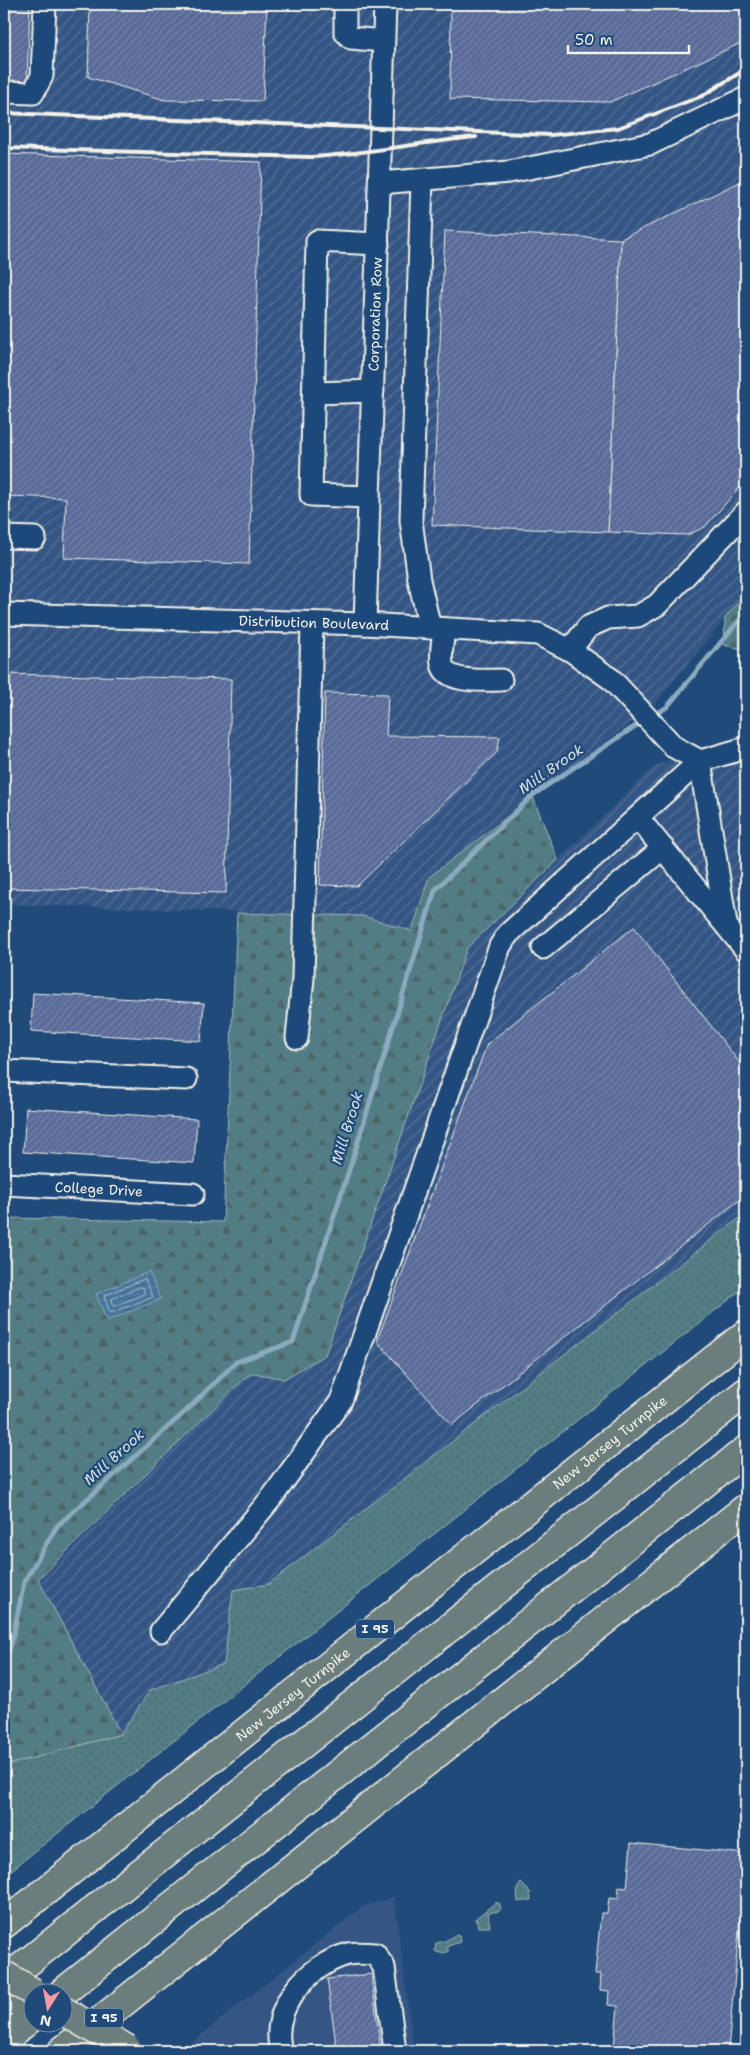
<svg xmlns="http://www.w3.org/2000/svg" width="750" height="2055" viewBox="0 0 750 2055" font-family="'Shantell Sans',sans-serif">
	<defs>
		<pattern id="industrial-furrows" width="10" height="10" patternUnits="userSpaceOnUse" patternTransform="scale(1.25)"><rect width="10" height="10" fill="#345785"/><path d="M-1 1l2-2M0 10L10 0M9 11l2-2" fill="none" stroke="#527096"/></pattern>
		<pattern id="green-dots" width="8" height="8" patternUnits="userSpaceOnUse" patternTransform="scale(1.25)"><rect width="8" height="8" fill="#537d85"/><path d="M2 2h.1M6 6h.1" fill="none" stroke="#4e6569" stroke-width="1.8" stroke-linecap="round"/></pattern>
		<pattern id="forest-firs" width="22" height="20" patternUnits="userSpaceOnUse" patternTransform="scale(1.25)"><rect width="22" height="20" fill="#537d85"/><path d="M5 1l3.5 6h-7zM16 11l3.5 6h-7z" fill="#4e6569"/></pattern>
		<pattern id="water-rules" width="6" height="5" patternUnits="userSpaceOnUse" patternTransform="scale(1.25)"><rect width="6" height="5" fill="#477aa4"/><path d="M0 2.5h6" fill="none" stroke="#48647a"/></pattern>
		<pattern id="building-hatch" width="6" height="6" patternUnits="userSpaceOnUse" patternTransform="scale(1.25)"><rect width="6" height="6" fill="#596b99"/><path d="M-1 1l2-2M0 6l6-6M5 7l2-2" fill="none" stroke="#7181a7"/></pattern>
	</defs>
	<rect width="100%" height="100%" fill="#1f4a7a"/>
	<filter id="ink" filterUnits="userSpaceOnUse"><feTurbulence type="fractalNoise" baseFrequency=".02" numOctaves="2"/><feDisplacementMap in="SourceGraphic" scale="10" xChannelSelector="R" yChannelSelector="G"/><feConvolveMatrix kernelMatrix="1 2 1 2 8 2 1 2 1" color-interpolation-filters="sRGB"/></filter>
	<g filter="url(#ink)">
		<!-- built -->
		<polygon fill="#345785" points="394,1897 414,2051 181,2051 362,1907"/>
		<!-- industrial -->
		<g fill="url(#industrial-furrows)">
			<polygon points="4,4 746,4 746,593 654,705 429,877 412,931 363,916 4,904"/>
			<polygon points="746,722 746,1213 269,1584 224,1664 150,1690 121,1734 38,1579 247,1376 254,1373 284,1379 325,1355 467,948 655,766 734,737"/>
		</g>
		<!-- green -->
		<g fill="url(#green-dots)" stroke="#a4b7b6">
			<polygon points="746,1213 746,1286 4,1876 4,1766 121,1734 150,1690 224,1664 233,1590 269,1584"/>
			<polygon points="521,1883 530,1892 531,1900 518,1902 517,1889"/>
			<polygon points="495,1903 499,1903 501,1908 499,1911 488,1913 490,1927 478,1927 476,1918"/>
			<polygon points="455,1935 459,1936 460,1942 448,1946 448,1952 439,1953 435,1951 436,1943 445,1941"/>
		</g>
		<!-- forest -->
		<g fill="url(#forest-firs)" stroke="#a4b7b6">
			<polygon points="746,593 746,650 724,645 725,618"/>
			<polygon points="533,797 558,860 467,948 325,1355 284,1379 254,1373 247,1376 38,1579 121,1734 4,1766 4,1218 223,1222 237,913 363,916 412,931 429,877"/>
		</g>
		<!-- water -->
		<polygon fill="url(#water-rules)" stroke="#8caabf" points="149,1272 161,1299 107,1321 96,1294"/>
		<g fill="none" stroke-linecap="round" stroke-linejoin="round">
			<!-- shore -->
			<g stroke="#afc1cd" stroke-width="1">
				<polygon points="145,1279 153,1297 110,1313 104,1296"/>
				<polygon points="141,1287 144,1288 144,1294 115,1306 113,1305 112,1299"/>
			</g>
			<!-- stream -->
			<g stroke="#8caabf" stroke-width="5">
				<polyline points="653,716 667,707 746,612"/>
				<polyline points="4,1665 13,1637 24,1582 57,1526 187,1410 236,1362 293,1342 351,1164 435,890 533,795 643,721"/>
			</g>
		</g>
		<!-- building -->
		<g fill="url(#building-hatch)" stroke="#f4f1e8">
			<polygon points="4,4 30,4 27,81 4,80"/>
			<polygon points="90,4 267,4 263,101 165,100 88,77"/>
			<polygon points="451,4 746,4 746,36 739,44 610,102 450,99"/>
			<polygon points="4,154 261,162 249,564 64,558 66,498 4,496"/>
			<polygon points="746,179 746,480 705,527 687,535 608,532 621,239"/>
			<polygon points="445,231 621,239 608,532 432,525"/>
			<polygon points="4,674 231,679 226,893 4,888"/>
			<polygon points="325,693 388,694 386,736 500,737 497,752 357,886 320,885"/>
			<polygon points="634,927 746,1071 746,1195 452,1425 377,1341 487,1044"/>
			<polygon points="33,993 204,1003 201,1041 31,1031"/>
			<polygon points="26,1108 197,1119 194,1163 23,1152"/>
			<polygon points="631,1843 746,1854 728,2051 657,2051 614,2047 618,2006 608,2005 609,1991 600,1990 601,1974 595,1974 601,1913 607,1913 609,1898 618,1899 619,1887 627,1888"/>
			<polygon points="371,1974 381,2051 337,2051 327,1979"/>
		</g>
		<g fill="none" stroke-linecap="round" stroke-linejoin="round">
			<defs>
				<g id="minor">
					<polyline points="345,4 345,32 351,38 383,41"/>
					<polyline points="4,92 33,93 42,76 45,4"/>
					<polyline points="422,180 411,520 419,580 430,628"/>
					<polyline points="380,183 509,172 650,144 746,98"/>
					<polyline points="315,393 373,391"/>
					<polyline points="369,497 311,495 317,241 378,244"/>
					<polyline points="4,537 35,538"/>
					<path id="s1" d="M 4,614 L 365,624 L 538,634 L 570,650 L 611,679 L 674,747 L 700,761 L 746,748"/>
					<path id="s2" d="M 365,624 L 385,4"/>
					<path d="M 444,629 C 443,640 440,654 442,664 C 446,684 486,680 501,680"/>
					<polyline points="570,650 588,627 608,618 638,616 657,605 746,512"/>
					<polyline points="700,761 726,924"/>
					<polyline points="638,818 746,950"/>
					<polyline points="543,948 663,848"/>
					<polyline points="297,1038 303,978 312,623"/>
					<polyline points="4,1071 186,1079"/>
					<path id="s3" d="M 4,1184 L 193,1194"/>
					<polyline points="161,1631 273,1496 341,1401 500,946 508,934 700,761"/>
					<path d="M 281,2051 C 269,2008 308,1965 348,1954 C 356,1952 367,1954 375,1954 L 384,1967 L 395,2051"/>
				</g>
				<polyline id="major" points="4,1992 32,2010"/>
				<g id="highway">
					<path id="s4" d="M 4,1924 L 746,1334"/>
					<polyline points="4,1981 746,1392"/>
					<polyline points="62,1993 746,1450"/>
					<polyline points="4,2040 32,2017"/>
					<polyline points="62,2051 746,1508"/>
				</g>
			</defs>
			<!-- minor casing -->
			<use href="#minor" stroke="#f4f1e8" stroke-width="25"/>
			<!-- major casing -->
			<use href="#major" stroke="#f4f1e8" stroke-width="31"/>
			<!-- highway casing -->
			<use href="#highway" stroke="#f4f1e8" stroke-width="31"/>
			<!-- minor -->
			<use href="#minor" stroke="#1f4a7a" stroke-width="21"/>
			<!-- major -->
			<use href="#major" stroke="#6c7e7c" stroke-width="28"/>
			<!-- highway -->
			<use href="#highway" stroke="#6c7e7c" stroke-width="28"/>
			<!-- rail -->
			<g stroke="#f4f1e8" stroke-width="4">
				<polyline points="4,113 551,135 618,128 702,96 746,69"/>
				<path d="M 4,148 L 311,157 C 366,154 421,142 476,137"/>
			</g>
			<defs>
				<g id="major-bridge">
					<polyline points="4,1975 33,1992"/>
					<polyline points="62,2010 127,2049"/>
				</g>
			</defs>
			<!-- major-bridge casing -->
			<use href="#major-bridge" stroke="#f4f1e8" stroke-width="31" stroke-linecap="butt"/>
			<!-- major-bridge -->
			<use href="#major-bridge" stroke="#6c7e7c" stroke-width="28"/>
		</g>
	</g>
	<g text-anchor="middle" stroke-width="4.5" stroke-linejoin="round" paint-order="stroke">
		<!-- shield labels -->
		<g fill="#1f4a7a" stroke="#b4bfc7" stroke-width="1">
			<rect x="356" y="1619.5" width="38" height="19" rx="4"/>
			<rect x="85" y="2008.5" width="38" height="19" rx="4"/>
		</g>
		<g font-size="12" font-weight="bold" fill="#f4f1e8">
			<text x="375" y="1633">I 95</text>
			<text x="104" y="2022">I 95</text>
		</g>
		<!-- street labels -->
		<g font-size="14" fill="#f4f1e8" stroke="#1f4a7a">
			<text dy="5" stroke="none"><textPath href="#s2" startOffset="310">Corporation Row</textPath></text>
			<text dy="5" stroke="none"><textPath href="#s1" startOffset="310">Distribution Boulevard</textPath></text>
			<text dy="5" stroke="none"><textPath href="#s3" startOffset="95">College Drive</textPath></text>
			<text dy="5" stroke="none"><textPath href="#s4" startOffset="774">New Jersey Turnpike</textPath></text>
			<text dy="5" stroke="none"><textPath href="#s4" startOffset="369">New Jersey Turnpike</textPath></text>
		</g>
		<!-- water labels -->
		<g font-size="15" font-style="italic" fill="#dadfde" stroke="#1f4a7a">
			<text transform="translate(551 769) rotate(-35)" y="5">Mill Brook</text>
			<text transform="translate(347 1128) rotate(-73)" y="5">Mill Brook</text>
			<text transform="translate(114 1457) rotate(-42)" y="5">Mill Brook</text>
		</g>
	</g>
	<!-- margin -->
	<rect width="750" height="2055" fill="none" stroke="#1f4a7a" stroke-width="20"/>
	<rect x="10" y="10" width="730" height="2035" fill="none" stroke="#f4f1e8" stroke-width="2" filter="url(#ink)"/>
	<!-- north arrow -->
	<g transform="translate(48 2008) rotate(191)"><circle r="24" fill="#1f4a7a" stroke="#748da6"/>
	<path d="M0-4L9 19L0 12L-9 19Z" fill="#ff9aa2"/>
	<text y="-8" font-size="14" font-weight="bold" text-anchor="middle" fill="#f4f1e8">N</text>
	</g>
	<!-- scale -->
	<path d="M568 45v8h121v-8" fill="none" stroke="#f4f1e8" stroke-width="2.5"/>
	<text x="575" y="45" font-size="15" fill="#f4f1e8" stroke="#1f4a7a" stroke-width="4" paint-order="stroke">50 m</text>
</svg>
